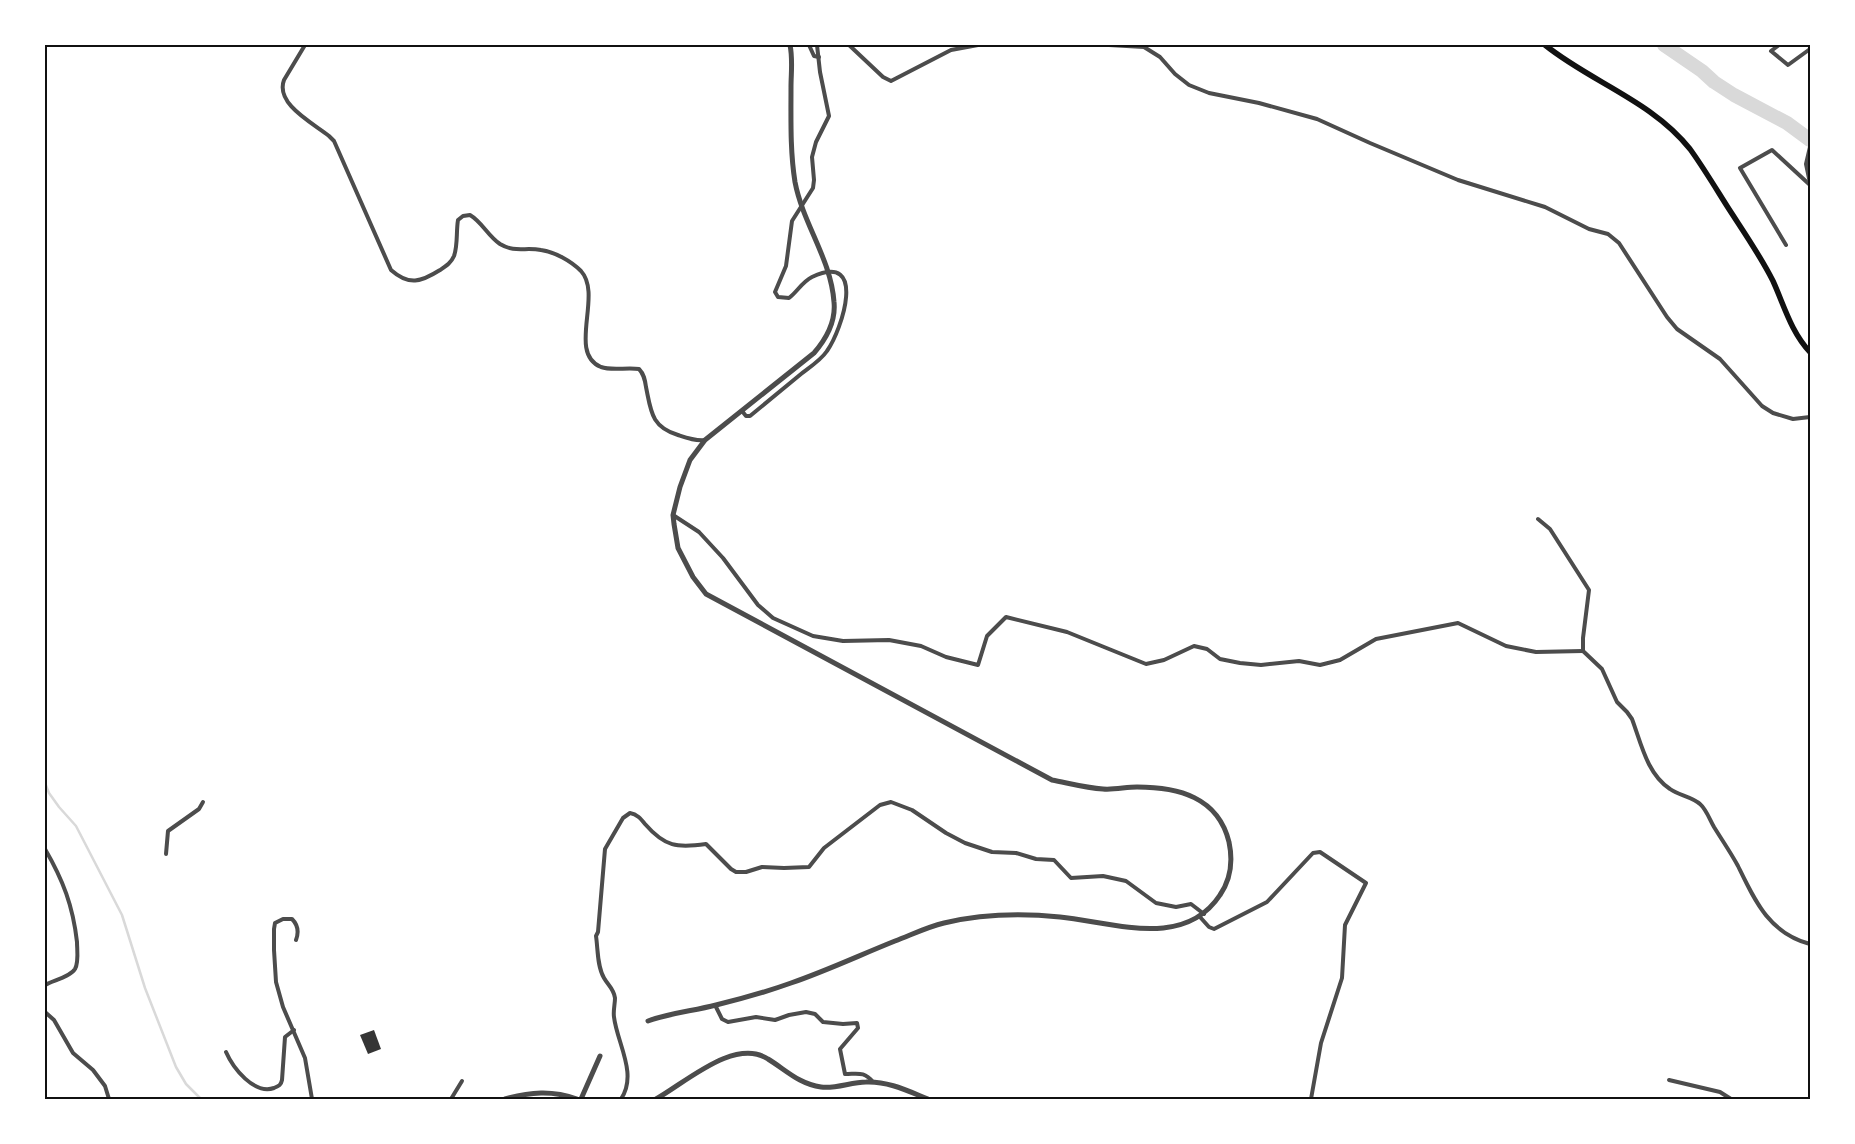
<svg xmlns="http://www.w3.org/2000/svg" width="1855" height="1144" viewBox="0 0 1855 1144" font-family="Rubik,sans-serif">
	<rect width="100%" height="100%" fill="#fff"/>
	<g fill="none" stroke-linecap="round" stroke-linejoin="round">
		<!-- stream -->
		<polyline stroke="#d9d9d9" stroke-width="2.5" points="45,783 49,793 59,807 76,826 122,915 145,988 176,1067 186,1084 201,1099"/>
		<!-- river -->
		<polyline stroke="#d9d9d9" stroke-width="14" points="1664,45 1702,71 1714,82 1734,95 1787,123 1810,140"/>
	</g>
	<!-- building -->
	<polygon fill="#353535" points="374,1030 381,1049 368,1054 360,1035"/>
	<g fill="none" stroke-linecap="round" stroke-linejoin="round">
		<!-- minor -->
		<g stroke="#4c4c4c" stroke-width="4">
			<path d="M 305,45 L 284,80 C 275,104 313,123 329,136 L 334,141 L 391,270 C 409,286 421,282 440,270 C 446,266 451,263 454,256 C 458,245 456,232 458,220 L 463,216 L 470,215 C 482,222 488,236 500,244 C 515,253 525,247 541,250 C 555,252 571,261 581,271 C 603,295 567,353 601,367 C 612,371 627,367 639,369 C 644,374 645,380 646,387 C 651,411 651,427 678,435 C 687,438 695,441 705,440"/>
			<polyline points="809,45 814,56 819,57"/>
			<polyline points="849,45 883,77 891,81 951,50 978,45"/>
			<polyline points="1109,45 1144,47 1160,57 1175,74 1189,85 1209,93 1259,103 1317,119 1370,143 1458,180 1545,207 1589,229 1608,234 1619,243 1667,317 1677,329 1720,359 1762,406 1773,413 1793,419 1810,417"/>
			<polyline points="1779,45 1771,51 1788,65 1810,49"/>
			<polyline points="1810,147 1806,164 1810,183"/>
			<polyline points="1786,245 1740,168 1772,150 1810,185"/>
			<path d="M 742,411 L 746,416 L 750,416 C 767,402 784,388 801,374 C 810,367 821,360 827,351 C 842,330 868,251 812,277 C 802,282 797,292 789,298 L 778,297 L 775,292 L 786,266 L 792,221 L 813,188 L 814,180 L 812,157 L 816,142 L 829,116 L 820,72 L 817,45"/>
			<polyline points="673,515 699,532 723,558 758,605 773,618 813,636 843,641 889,640 921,646 946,657 978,665 987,636 1006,617 1067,632 1146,664 1164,660 1194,646 1207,649 1220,659 1240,663 1261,665 1299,661 1320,665 1340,660 1376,639 1458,623 1506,646 1536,652 1583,651"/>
			<path d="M 1538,519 L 1550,529 L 1589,590 L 1583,638 L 1583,651 L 1602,669 L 1617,702 L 1627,712 L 1632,719 C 1641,743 1647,774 1670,789 C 1678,795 1693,797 1700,804 C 1706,809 1710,820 1714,827 C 1722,840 1731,853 1738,866 C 1755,901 1769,933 1810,944"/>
			<path d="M 45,849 C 63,880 73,906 77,942 C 77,950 79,962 75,969 C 70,977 54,980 45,985"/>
			<polyline points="166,854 168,831 199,809 203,802"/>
			<polyline points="1200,917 1209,927 1214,929 1267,902 1313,853 1320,852 1366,883 1345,925 1342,978 1321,1043 1311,1099"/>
			<path d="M 296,940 C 299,932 298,925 292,919 L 283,919 L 275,923 L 274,929 L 274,950 L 276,982 L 283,1007 L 305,1058 L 312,1099"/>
			<path d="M 715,1005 L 722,1019 L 728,1022 L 756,1017 L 775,1020 L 789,1015 L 806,1012 L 815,1014 L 823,1022 L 843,1024 L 857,1023 L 858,1028 L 840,1049 L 845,1074 C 858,1074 864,1071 873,1082"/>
			<polyline points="45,1012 54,1020 73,1053 93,1070 105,1086 109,1099"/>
			<path d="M 226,1052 C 233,1068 254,1095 274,1088 C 279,1086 281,1085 282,1080 L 285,1037 L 294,1030"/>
			<polyline points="1669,1080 1720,1092 1731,1099"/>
			<polyline points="451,1099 462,1081"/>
			<path d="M 621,1099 C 638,1074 617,1043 614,1017 C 613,1011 615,1004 615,998 C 614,989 608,985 604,978 C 597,966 598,949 596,936 L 598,932 L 605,849 L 623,818 L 630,813 C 637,814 641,819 645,824 C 665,847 677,848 706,844 L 731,869 L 736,872 L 746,872 L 762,867 L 784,868 L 809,867 L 824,848 L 880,805 L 891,802 L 912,810 L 946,833 L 965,843 L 992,852 L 1016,853 L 1036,859 L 1054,860 L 1071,878 L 1103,876 L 1126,881 L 1156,903 L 1176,907 L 1191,904 L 1204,914"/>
		</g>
		<!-- tertiary -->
		<g stroke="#4c4c4c" stroke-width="5">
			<path d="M 648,1021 C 670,1013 693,1011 716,1005 C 741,999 766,992 791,983 C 826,971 860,955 895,941 C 911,935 927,927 944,923 C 982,914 1020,913 1060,917 C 1112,922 1184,950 1220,895 C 1231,879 1233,861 1229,842 C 1218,797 1178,787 1137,787 C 1126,787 1114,790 1103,789 C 1086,788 1068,783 1052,780 L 706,594 L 693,577 L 678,548 L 674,524 L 673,515 L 680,487 L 690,460 L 705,440 L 814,353 C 827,338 836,322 834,302 C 831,259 803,224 795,182 C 790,151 791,119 791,87 C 791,73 793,59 790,45"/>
			<path d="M 505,1099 C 530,1092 552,1090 577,1099"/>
			<polyline points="581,1099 600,1056"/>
			<path d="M 656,1099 C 685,1083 735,1037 768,1059 C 786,1070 799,1084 821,1087 C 836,1089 851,1082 866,1082 C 888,1081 908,1091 928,1099"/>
		</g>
		<!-- secondary -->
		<path stroke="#111" stroke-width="5.5" d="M 1545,45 C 1591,82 1652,101 1690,149 C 1703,167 1715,187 1727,206 C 1743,231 1760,255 1773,281 C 1784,305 1791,332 1810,352"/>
	</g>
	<!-- border -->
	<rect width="1855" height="1144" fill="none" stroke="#ffffff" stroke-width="92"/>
	<rect x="46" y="46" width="1763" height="1052" fill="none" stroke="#111" stroke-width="2"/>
</svg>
